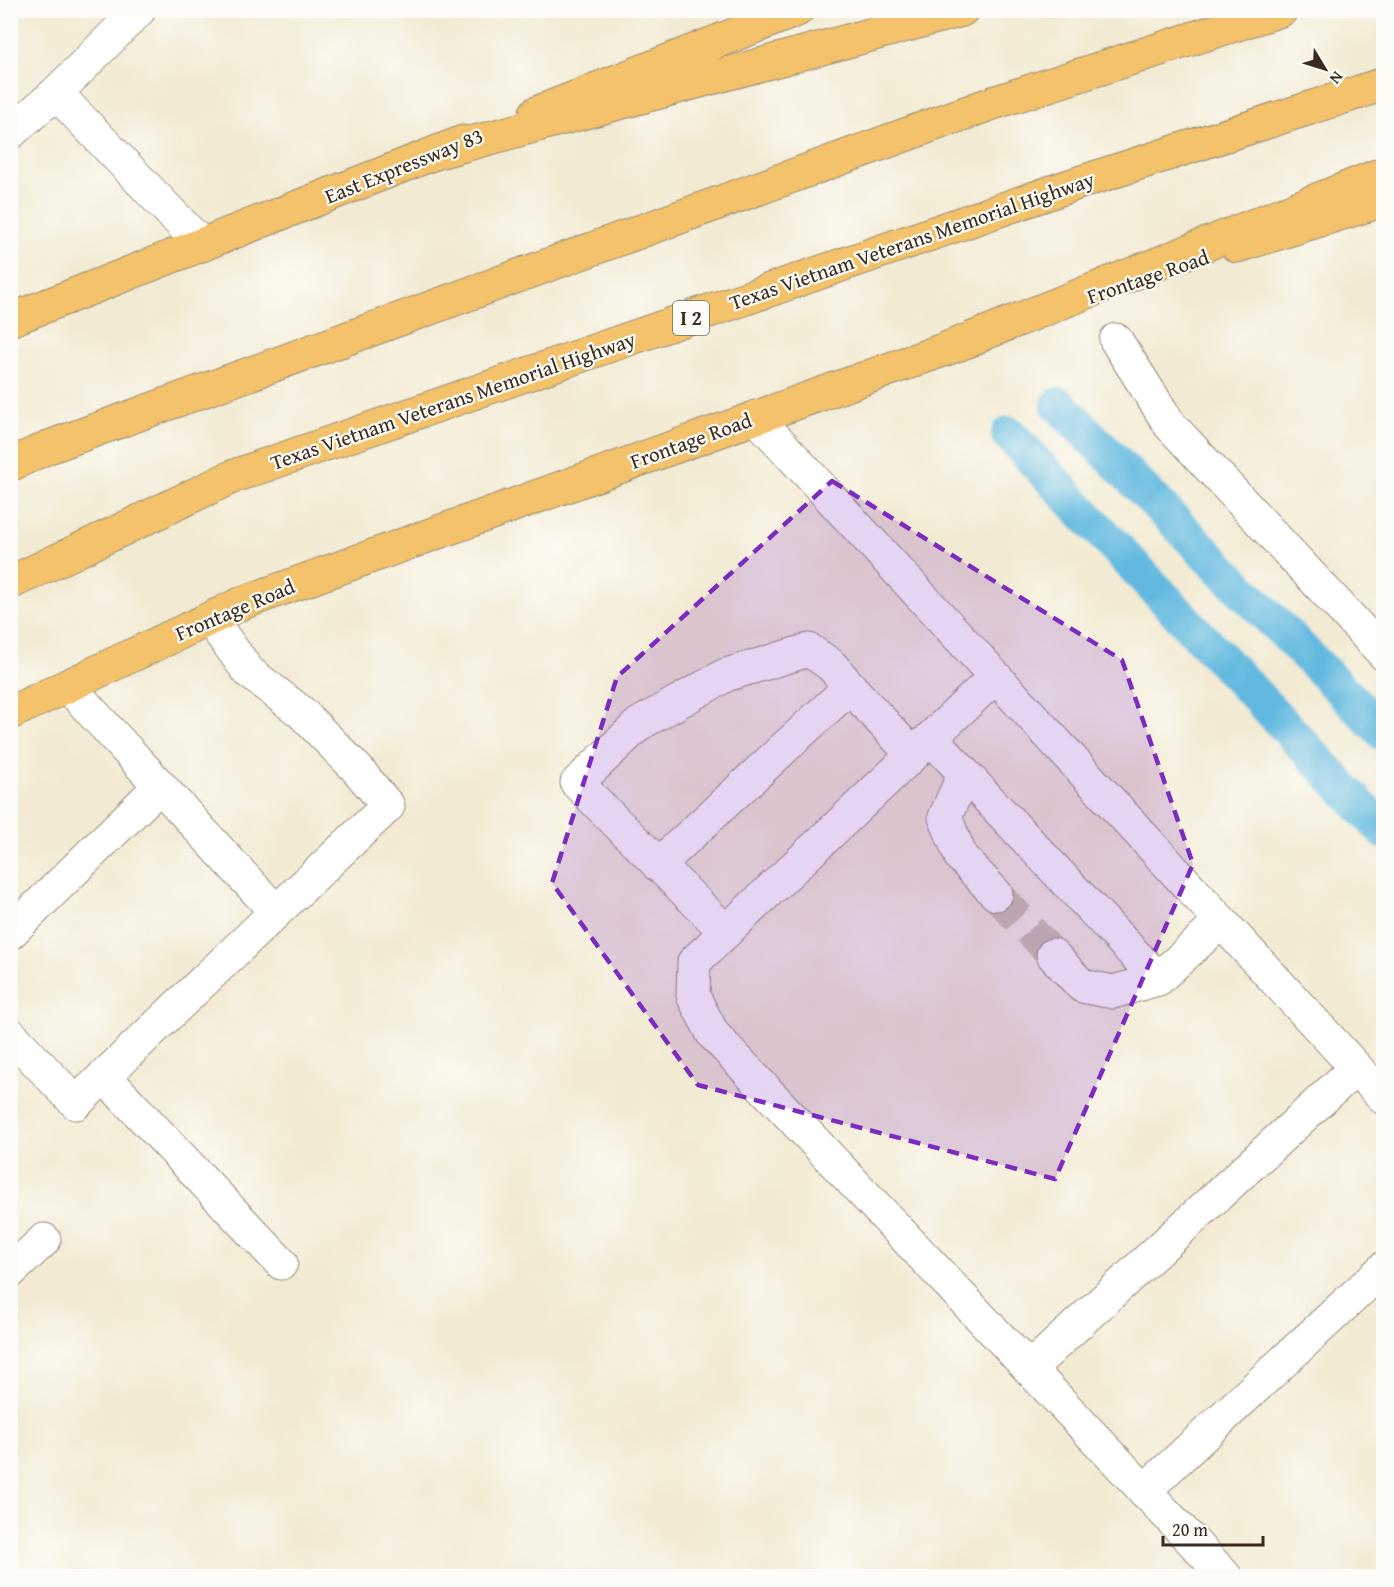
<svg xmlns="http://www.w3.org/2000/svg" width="1394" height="1587" viewBox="0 0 1394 1587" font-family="'Gentium Book Plus',serif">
	<rect width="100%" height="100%" fill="#fdfcf7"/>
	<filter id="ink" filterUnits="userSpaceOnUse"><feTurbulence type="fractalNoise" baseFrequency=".0167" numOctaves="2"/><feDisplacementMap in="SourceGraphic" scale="12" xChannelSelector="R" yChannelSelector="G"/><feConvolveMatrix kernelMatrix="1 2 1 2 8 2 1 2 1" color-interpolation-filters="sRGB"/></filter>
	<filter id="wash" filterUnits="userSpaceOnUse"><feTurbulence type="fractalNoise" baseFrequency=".008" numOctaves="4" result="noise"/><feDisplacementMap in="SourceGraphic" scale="24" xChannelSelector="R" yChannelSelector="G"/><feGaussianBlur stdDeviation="1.35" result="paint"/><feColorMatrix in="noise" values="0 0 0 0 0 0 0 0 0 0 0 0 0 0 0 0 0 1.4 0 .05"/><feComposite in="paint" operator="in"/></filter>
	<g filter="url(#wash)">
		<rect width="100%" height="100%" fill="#f2ead2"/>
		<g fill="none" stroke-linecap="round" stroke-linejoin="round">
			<!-- canal -->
			<g stroke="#62b9df" stroke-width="36">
				<polyline points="1059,405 1384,733"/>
				<polyline points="1009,434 1384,831"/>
			</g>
		</g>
	</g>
	<g filter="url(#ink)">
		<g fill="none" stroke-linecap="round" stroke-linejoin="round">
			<!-- minor-tunnel -->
			<polyline stroke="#cdc4ae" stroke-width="33" stroke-dasharray="33 16" stroke-linecap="butt" points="996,894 1053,955"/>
			<defs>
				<g id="minor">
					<polyline points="56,93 202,245"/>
					<polyline points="10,133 56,93 139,10"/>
					<polyline points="1116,340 1170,425 1384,654"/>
					<polyline points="756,417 1384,1098"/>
					<polyline points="995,677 694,962 693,996 713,1034 1225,1576"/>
					<polyline points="68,686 276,912 388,806 357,769 301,712 249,672 210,619"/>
					<polyline points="931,738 1158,979 1221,922"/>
					<polyline points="964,774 945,817 961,857 996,894"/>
					<polyline points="658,865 850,687"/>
					<polyline points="726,932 577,783 639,724 726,675 809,650 831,665 850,687 913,755"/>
					<polyline points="10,933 160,786"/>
					<polyline points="1053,955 1082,986 1113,992 1158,979"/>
					<polyline points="10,1034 76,1103 276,912"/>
					<polyline points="104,1076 281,1263"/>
					<polyline points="10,1272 44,1240"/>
					<polyline points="1029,1369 1356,1068"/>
					<polyline points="1144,1491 1384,1268"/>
				</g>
				<g id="major">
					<polyline points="536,113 797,10"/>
					<polyline points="1237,246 1384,200"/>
					<polyline points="10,320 463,142"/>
					<polyline points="10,713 245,602 976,338"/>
				</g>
				<g id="highway">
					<polyline points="438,152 962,10"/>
					<polyline points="948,348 1384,173"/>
					<polyline points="10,465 46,448 990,104 1281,10"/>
					<polyline points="10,583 234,476 1072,185 1384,84"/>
				</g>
			</defs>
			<!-- minor casing -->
			<use href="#minor" stroke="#968a78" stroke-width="35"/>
			<!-- major casing -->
			<use href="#major" stroke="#968a78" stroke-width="35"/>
			<!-- highway casing -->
			<use href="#highway" stroke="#968a78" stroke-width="35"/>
			<!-- minor -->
			<use href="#minor" stroke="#fff" stroke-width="33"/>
			<!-- major -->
			<use href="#major" stroke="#f3c26a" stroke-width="33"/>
			<!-- highway -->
			<use href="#highway" stroke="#f3c26a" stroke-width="33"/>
		</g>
	</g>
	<!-- marked area -->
	<path fill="#7b2cbf" fill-opacity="0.2" stroke="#7b2cbf" stroke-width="4.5" stroke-dasharray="12 8" stroke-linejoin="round" d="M 832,481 L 1122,660 L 1193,864 L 1055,1179 L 698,1085 L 552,883 L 617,677 Z"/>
	<g text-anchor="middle" stroke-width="4.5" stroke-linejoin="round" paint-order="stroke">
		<!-- shield labels -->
		<rect fill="#fdfcf7" stroke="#75695f" stroke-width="1.5" x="673" y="301" width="36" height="34" rx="4.5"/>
		<g font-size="20" font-weight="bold" fill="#3b2a1e">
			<text x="691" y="325">I 2</text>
		</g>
		<!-- street labels -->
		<g font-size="21" fill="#3b2a1e" stroke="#fdfcf7">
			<text transform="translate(404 166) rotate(-22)" y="7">East Expressway 83</text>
			<text transform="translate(912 241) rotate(-19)" y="7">Texas Vietnam Veterans Memorial Highway</text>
			<text transform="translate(1148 277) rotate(-19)" y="7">Frontage Road</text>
			<text transform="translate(453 401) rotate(-19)" y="7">Texas Vietnam Veterans Memorial Highway</text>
			<text transform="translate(691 441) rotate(-20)" y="7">Frontage Road</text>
			<text transform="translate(235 610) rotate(-23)" y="7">Frontage Road</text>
		</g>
	</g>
	<!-- margin -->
	<rect width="1394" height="1587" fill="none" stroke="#fdfcf7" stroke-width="36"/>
	<!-- north arrow -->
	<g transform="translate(1325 69) rotate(128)" stroke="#fdfcf7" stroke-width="4.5" paint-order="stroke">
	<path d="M0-4.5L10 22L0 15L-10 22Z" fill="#3b2a1e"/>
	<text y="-9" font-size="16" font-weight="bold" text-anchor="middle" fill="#3b2a1e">N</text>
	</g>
	<!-- scale -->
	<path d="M1163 1536v9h100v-9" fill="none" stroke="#3b2a1e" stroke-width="3"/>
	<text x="1172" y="1536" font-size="18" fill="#3b2a1e" stroke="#fdfcf7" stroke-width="4.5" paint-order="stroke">20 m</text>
</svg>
